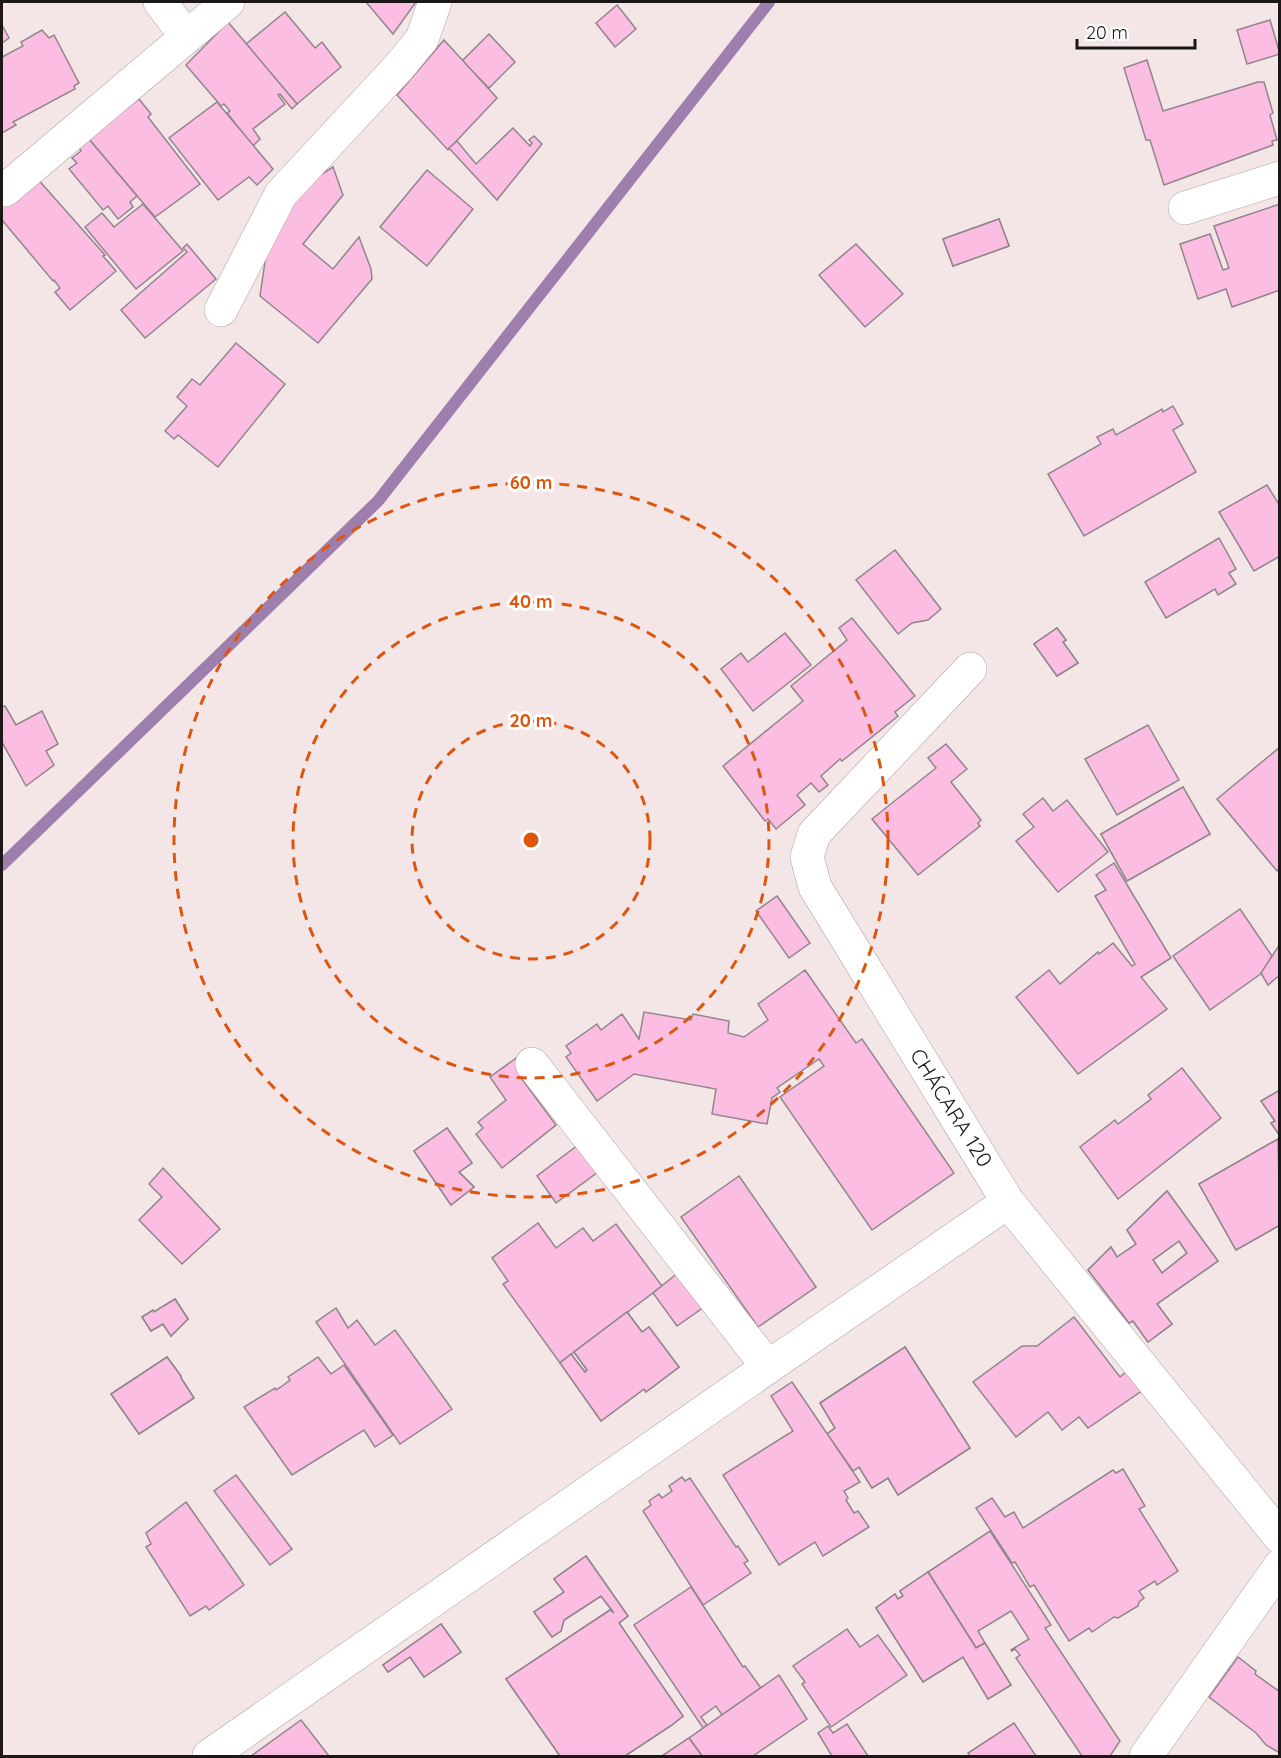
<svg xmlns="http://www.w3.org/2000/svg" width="1281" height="1758" viewBox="0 0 1281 1758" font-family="Quicksand,sans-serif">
	<rect width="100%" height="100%" fill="#f4e5e6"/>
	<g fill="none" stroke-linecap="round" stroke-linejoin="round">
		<!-- stream -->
		<polyline stroke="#9e7ead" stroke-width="12" points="2,865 378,501 769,2"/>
	</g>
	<!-- building -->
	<g fill="#fbbde1" stroke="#91868c" stroke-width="1.5" fill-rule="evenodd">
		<polygon points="366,2 416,2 393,34"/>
		<polygon points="617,5 636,29 615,47 596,23"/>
		<polygon points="285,12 315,48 322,42 341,67 297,104 246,44"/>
		<polygon points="1270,20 1280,54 1247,64 1237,30"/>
		<polygon points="228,22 297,104 292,109 280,94 278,95 285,104 253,129 260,139 253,146 227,113 230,111 224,104 221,106 186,65"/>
		<polygon points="2,25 9,38 2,43"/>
		<polygon points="42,30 49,38 54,35 79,83 74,86 75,89 13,122 16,125 2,133 2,57 23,46 21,42"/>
		<polygon points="489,34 515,62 489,88 462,61"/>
		<polygon points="444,40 497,98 448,150 397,95"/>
		<polygon points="1147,60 1163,111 1258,82 1264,82 1273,113 1270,115 1277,140 1272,141 1273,145 1164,185 1150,140 1146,140 1124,68"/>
		<polygon points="139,99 151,114 148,117 200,184 155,217 88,138"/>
		<polygon points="217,102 273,169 257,185 249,177 218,200 169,138"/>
		<polygon points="513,128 530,146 532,143 529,140 534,136 542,144 497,200 449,148 457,141 476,164"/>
		<polygon points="88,138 137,196 130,202 133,207 118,219 108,206 103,210 69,169 77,163 72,158 81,151 78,146"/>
		<polygon points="333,167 343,195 303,244 333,269 359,237 371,269 372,279 318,343 260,296 266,255 294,192"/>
		<polygon points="427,170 473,209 427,266 380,227"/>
		<polygon points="35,176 105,255 103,256 116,271 70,310 55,292 60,288 54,280 53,281 2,220 2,203"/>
		<polygon points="143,204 183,251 136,289 85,227 102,213 114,227"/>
		<polygon points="1280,204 1280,290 1232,307 1226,289 1198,299 1180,244 1210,234 1223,270 1229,268 1214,226"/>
		<polygon points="999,219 1009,246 953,266 943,239"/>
		<polygon points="999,219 1009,246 953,266 943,239"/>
		<polygon points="187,244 216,279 145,338 121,310 187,252 183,248"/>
		<polygon points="856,244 903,294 865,327 819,275"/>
		<polygon points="236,343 285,384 218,467 178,435 174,439 165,431 187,406 177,397 192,379 200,385"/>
		<polygon points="1173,406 1183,424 1173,430 1196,472 1084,536 1048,474 1101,444 1097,437 1113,429 1116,435 1162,409 1163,412"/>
		<polygon points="1267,485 1280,506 1280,556 1254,571 1219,512"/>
		<polygon points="1219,538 1236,569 1229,573 1236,584 1218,595 1215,589 1166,618 1145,582"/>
		<polygon points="895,550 941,609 928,620 912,623 898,634 856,580"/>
		<polygon points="852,618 915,696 895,712 898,716 842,761 840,759 821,776 828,785 819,792 811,783 797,795 805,805 776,829 768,819 765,821 723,766 803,701 791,686 847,640 839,628"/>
		<polygon points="1057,628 1066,640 1063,642 1078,663 1057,676 1034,644"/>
		<polygon points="1057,628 1066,640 1063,642 1078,663 1057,676 1034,644"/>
		<polygon points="785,633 811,665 753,711 721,669 741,653 748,662"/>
		<polygon points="5,706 16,725 42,711 58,744 46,751 54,765 26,786 2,742 2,707"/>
		<polygon points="1148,725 1179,780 1117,815 1085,759"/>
		<polygon points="946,744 967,769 951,782 981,820 978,823 980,826 918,875 872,819 936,768 928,758"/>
		<polygon points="1280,747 1280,868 1277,871 1217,799"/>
		<polygon points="1183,787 1210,834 1127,881 1101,834"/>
		<polygon points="1183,787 1210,834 1127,881 1101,834"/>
		<polygon points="1043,798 1053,811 1067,800 1108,852 1058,892 1016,841 1034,827 1023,814"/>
		<polygon points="1114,863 1171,958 1141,977 1167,1009 1078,1074 1016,997 1049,970 1060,984 1098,952 1099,954 1113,943 1132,966 1135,964 1095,896 1106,890 1096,875"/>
		<polygon points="777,896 810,943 789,958 756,911"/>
		<polygon points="1240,909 1272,956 1262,973 1210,1010 1173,956"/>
		<polygon points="1280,944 1280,975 1268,985 1261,973"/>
		<polygon points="805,970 856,1043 862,1039 954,1173 872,1230 780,1097 824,1066 819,1059 777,1088 780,1092 772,1098 767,1124 712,1114 716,1089 634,1074 597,1101 566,1057 571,1053 566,1046 597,1024 601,1030 622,1014 639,1039 644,1012 691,1020 693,1014 729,1021 728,1033 744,1037 768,1020 758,1004"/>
		<polygon points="523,1053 535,1068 522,1079 556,1125 502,1168 476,1134 483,1128 478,1122 506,1100 490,1077"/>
		<polygon points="1182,1068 1221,1118 1118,1199 1080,1147 1115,1120 1118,1124 1151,1099 1148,1095"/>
		<polygon points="1280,1090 1280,1136 1271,1123 1275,1121 1261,1101"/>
		<polygon points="1280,1090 1280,1136 1271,1123 1275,1121 1261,1101"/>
		<polygon points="447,1128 472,1163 459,1172 474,1187 451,1205 414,1151"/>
		<polygon points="447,1128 472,1163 459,1172 474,1187 451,1205 414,1151"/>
		<polygon points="1278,1139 1280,1225 1236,1250 1199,1184"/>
		<polygon points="1278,1139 1280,1225 1236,1250 1199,1184"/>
		<polygon points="578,1145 598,1172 556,1203 537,1176"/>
		<polygon points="163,1168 220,1229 182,1264 139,1220 162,1197 149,1184"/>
		<polygon points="739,1176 816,1287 758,1327 681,1217"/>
		<path d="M 1167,1191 L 1218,1261 L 1157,1304 L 1172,1324 L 1148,1342 L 1133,1321 L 1129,1323 L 1088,1270 L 1111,1247 L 1117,1257 L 1136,1244 L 1127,1230 ZM 1179,1241 L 1187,1253 L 1162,1273 L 1153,1260 Z"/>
		<path d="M 1167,1191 L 1218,1261 L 1157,1304 L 1172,1324 L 1148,1342 L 1133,1321 L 1129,1323 L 1088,1270 L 1111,1247 L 1117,1257 L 1136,1244 L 1127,1230 ZM 1179,1241 L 1187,1253 L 1162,1273 L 1153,1260 Z"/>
		<polygon points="538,1223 556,1248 583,1228 593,1241 616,1224 662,1286 560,1363 503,1284 508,1281 492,1258"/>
		<polygon points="679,1272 704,1307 677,1326 653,1293"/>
		<polygon points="175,1299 188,1319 171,1336 163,1324 151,1331 142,1317 153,1310 154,1312"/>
		<polygon points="175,1299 188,1319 171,1336 163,1324 151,1331 142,1317 153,1310 154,1312"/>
		<polygon points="336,1308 348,1328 357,1320 375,1345 395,1330 452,1409 400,1444 316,1322"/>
		<polygon points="627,1312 642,1332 649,1327 679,1367 646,1392 644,1389 601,1421 560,1363 571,1354 585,1372 587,1370 574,1352"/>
		<polygon points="627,1312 642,1332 649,1327 679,1367 646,1392 644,1389 601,1421 560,1363 571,1354 585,1372 587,1370 574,1352"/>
		<polygon points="1074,1317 1120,1377 1127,1371 1143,1390 1088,1428 1079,1417 1062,1430 1048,1412 1016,1437 973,1382 1022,1346 1037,1346"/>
		<polygon points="905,1347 970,1448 898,1495 888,1478 872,1488 859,1467 853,1471 827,1434 835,1428 820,1403"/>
		<polygon points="905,1347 970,1448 898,1495 888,1478 872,1488 859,1467 853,1471 827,1434 835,1428 820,1403"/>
		<polygon points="167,1357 181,1376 181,1378 194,1398 139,1434 111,1394"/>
		<polygon points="167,1357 181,1376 181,1378 194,1398 139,1434 111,1394"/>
		<polygon points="318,1357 331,1374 344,1365 393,1435 375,1447 364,1430 292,1475 244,1407 275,1388 276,1390 281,1387 290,1380 288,1377"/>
		<polygon points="792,1382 860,1482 844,1491 848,1498 846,1500 854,1513 858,1511 869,1527 823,1556 815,1542 779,1565 723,1475 793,1431 771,1396"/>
		<polygon points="1123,1469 1145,1506 1139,1509 1178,1571 1157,1585 1155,1581 1139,1591 1144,1598 1139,1602 1138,1606 1118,1618 1114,1617 1092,1632 1089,1628 1069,1641 1034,1585 1030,1587 1015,1562 1012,1563 976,1508 992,1498 1005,1517 1014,1512 1023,1528 1113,1470 1116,1473"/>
		<polygon points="236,1475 292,1549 270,1565 214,1491"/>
		<polygon points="682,1477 685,1481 690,1478 736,1547 738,1546 748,1561 744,1563 751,1573 703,1605 643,1511 651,1505 649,1501 659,1494 662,1498 672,1491 669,1486"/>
		<polygon points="186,1502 244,1585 209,1610 206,1606 190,1616 146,1547 151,1544 146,1533"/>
		<polygon points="990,1531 1051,1625 1045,1628 1120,1741 1110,1756 1082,1756 1016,1658 1020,1655 1015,1649 1012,1651 1011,1650 1029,1639 1011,1611 978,1631 985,1643 976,1648 928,1572"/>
		<polygon points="586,1556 628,1616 619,1623 683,1716 672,1725 625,1756 560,1756 506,1679 610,1610 614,1613 601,1596 564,1620 561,1631 552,1637 534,1612 564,1592 554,1579"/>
		<polygon points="586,1556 628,1616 619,1623 683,1716 672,1725 625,1756 560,1756 506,1679 610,1610 614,1613 601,1596 564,1620 561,1631 552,1637 534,1612 564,1592 554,1579"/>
		<polygon points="928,1572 976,1648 985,1643 1011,1685 988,1699 963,1657 923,1682 876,1608 895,1594 898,1599 903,1596 900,1591"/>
		<polygon points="928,1572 976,1648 985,1643 1011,1685 988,1699 963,1657 923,1682 876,1608 895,1594 898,1599 903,1596 900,1591"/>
		<polygon points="691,1587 743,1667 745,1666 761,1688 722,1715 716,1706 701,1717 707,1725 703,1728 634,1625"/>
		<polygon points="441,1624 461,1652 424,1677 410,1657 388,1672 383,1665"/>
		<polygon points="441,1624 461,1652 424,1677 410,1657 388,1672 383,1665"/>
		<polygon points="847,1629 860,1647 878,1635 907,1675 831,1727 802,1684 805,1682 793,1666"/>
		<polygon points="1238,1657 1256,1671 1255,1674 1280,1692 1280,1753 1266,1745 1256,1733 1209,1697"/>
		<polygon points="779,1675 807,1719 753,1756 702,1756 689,1738"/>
		<polygon points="301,1720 329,1756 251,1756"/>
		<polygon points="1014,1723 1036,1756 970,1756 968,1753"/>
		<polygon points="847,1724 868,1756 832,1756 818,1733 828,1726 833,1733"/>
		<polygon points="689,1738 702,1756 662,1756"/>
		<polygon points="689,1738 702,1756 662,1756"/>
	</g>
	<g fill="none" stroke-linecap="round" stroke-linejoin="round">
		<defs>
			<g id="minor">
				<polyline points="160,2 186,36"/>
				<polyline points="5,190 228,2"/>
				<polyline points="1185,208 1280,178"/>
				<polyline points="221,310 281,194 399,67 422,39 435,2"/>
				<polyline points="970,669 814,834 807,857 815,887 1008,1202 1280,1537"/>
				<polyline points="532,1064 768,1367"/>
				<polyline points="209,1756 768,1367 1008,1202"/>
				<polyline points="1146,1756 1280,1566"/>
			</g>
		</defs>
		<!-- minor casing -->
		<use href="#minor" stroke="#b1a3a4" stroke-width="34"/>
		<!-- minor -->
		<use href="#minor" stroke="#fff" stroke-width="33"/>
	</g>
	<!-- distance rings -->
	<g fill="none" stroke="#de560d" stroke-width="3" stroke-dasharray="10 8">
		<circle cx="531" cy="840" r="119"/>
		<circle cx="531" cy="840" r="238"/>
		<circle cx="531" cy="840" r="357"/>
	</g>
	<g text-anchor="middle" stroke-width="6" stroke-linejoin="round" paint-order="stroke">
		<!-- street labels -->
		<g font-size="21" fill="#1d1818" stroke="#fff">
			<text transform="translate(951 1108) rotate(58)" y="7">CHÁCARA 120</text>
		</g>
	</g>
	<circle cx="531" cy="840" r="9" fill="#de560d" stroke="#fff" stroke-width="3"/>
	<g font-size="18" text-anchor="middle" font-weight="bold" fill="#de560d" stroke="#fff" stroke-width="6" stroke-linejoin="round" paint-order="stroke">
		<text x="531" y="489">60 m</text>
		<text x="531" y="608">40 m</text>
		<text x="531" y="727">20 m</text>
	</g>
	<!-- border -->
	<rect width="1281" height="1758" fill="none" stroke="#1d1818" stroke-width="6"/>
	<!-- scale -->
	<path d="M1077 39v9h118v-9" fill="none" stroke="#1d1818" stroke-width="3"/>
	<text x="1086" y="39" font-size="18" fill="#1d1818" stroke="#ffffff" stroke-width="4.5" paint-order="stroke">20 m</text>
</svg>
